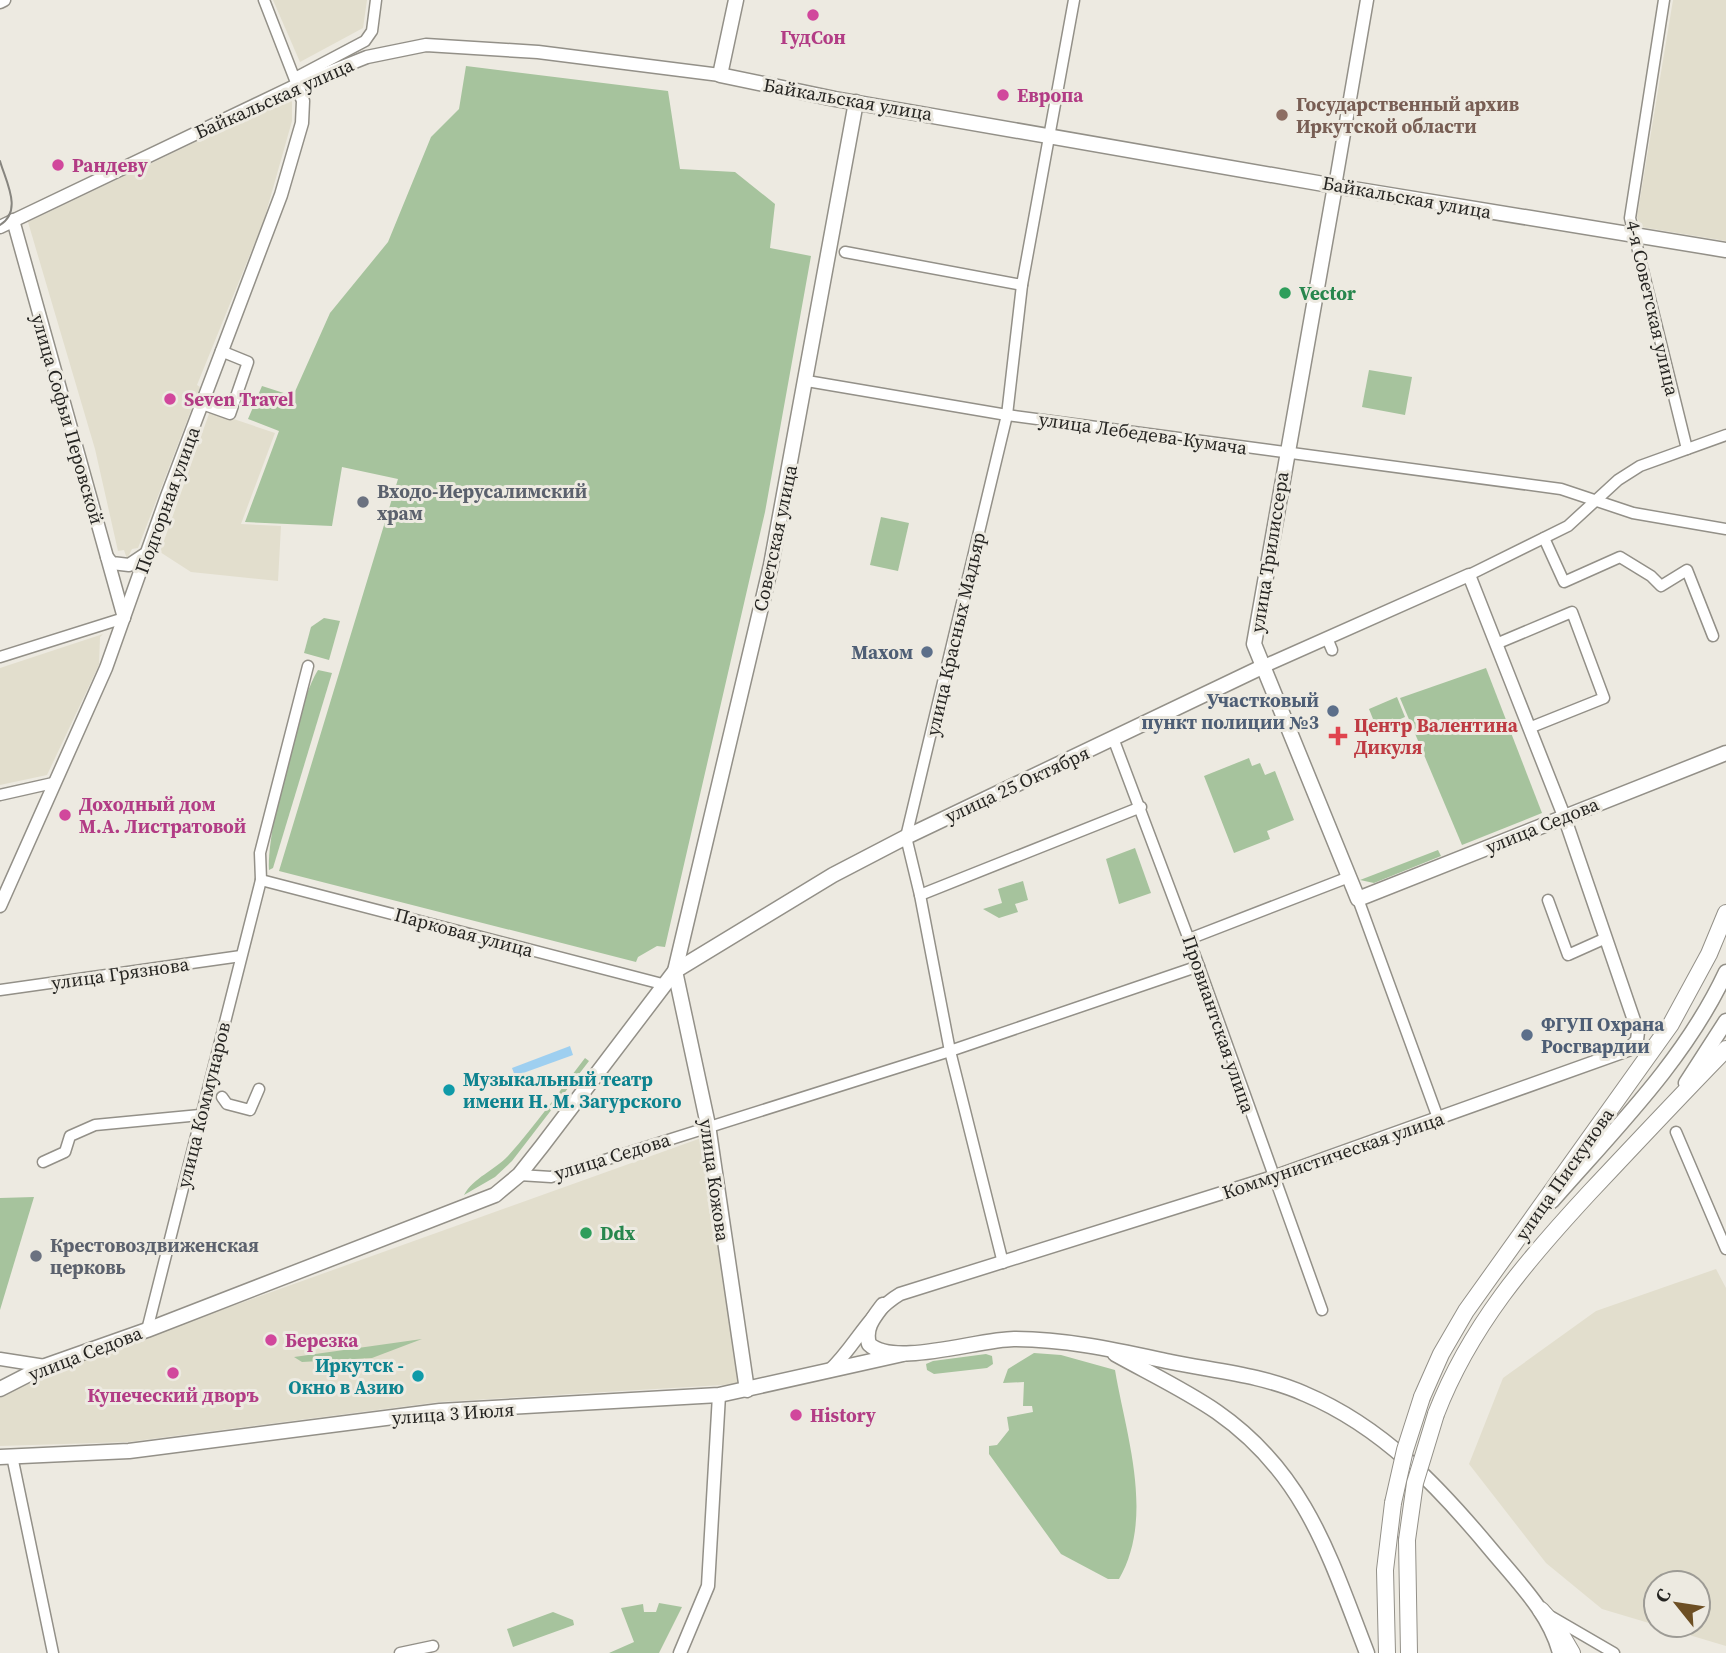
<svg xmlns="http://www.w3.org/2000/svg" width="1726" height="1653" viewBox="0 0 1726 1653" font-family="'Source Serif 4',serif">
	<rect width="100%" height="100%" fill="#edeae1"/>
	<!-- built -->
	<g fill="#e2decd" fill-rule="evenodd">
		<polygon points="273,0 367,0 363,28 300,62"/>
		<polygon points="1673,0 1726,0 1726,241 1641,227 1637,217"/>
		<polygon points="292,96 292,121 264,220 197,385 200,387 138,548 132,549 127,559 124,550 118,551 95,449 28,222"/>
		<polygon points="210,411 275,433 241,524 281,526 278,581 191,572 160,552"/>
		<polygon points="103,634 100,637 99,665 47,775 0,785 0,668"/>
		<polygon points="704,1137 739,1384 439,1402 128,1442 0,1446 0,1398 40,1375"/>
		<path d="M 1716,1269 L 1726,1288 L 1726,1646 L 1602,1609 L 1546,1563 L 1469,1464 L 1503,1378 L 1596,1311 ZM 1656,1583 L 1698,1583 L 1698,1625 L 1656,1625 Z"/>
	</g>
	<!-- green -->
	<g fill="#a6c39d">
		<polygon points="466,66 668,91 680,169 735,172 775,204 770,248 811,256 765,512 665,947 657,946 638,957 636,962 279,871 398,479 342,467 332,526 245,522 279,431 248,419 262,386 293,396 330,313 388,242 431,137 459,109"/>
		<polygon points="1369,370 1412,377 1405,415 1362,407"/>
		<polygon points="881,517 909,523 898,571 870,565"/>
		<polygon points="324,618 340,621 329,660 304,653 311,627"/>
		<polygon points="1486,668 1542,813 1462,845 1400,698"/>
		<path d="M 318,670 L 332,673 L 273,868 L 269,870 C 266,834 299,699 318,670 Z"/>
		<polygon points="1397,697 1405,717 1377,729 1369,709"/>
		<polygon points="1249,758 1252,766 1260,763 1265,775 1275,771 1294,820 1267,831 1270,839 1234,853 1204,776"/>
		<polygon points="1135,848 1151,893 1119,904 1106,859"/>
		<polygon points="1438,850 1441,856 1374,883 1360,880"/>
		<polygon points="1023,881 1028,900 1015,904 1018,912 999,918 983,909 1002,903 998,889"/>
		<path d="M 585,1058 L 589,1061 L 512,1161 L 495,1177 L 464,1195 C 473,1178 495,1170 508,1156 C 536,1125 560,1090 585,1058 Z"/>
		<polygon points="34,1197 0,1310 0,1198"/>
		<polygon points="422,1339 372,1358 302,1362 294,1357"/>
		<path d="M 1034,1353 L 1061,1355 L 1115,1370 C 1126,1435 1155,1517 1119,1579 L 1108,1579 L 1061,1554 L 989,1454 L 989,1446 L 997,1445 L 1009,1430 L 1007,1417 L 1033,1412 L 1032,1406 L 1023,1406 L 1024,1382 L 1003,1383 L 1008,1369 Z"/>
		<polygon points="986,1354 992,1356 993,1364 987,1368 934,1374 927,1370 926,1364 933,1361"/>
		<polygon points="659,1603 682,1607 659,1653 609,1653 634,1642 621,1608 643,1604 644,1612 656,1612"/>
		<polygon points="553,1612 573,1620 574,1625 513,1647 507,1629"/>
	</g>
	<!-- water -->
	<polygon fill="#9ecff0" points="570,1046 573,1055 515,1076 512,1068"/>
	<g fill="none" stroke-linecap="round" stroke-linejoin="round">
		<defs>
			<g id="minor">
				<polyline points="264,0 297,85"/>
				<polyline points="1664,0 1630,218 1687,449"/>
				<polyline points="295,78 365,41 372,31 376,0"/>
				<polyline points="845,252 1022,285"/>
				<polyline points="807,381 1007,415 1561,489 1633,513 1726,529"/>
				<polyline points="202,404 230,414 248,362 221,351"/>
				<polyline points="1544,538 1564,582 1620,557 1651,576 1661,586 1687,570 1713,636"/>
				<polyline points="1469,575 1568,526 1618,480 1640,466 1726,435"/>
				<polyline points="1327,638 1332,650"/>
				<polyline points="1496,644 1572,612 1604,698 1529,728"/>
				<polyline points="0,657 124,618"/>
				<polyline points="1113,738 1197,961 1322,1310"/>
				<polyline points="0,795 53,783"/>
				<polyline points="261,880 666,985"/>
				<polyline points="920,895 1141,807"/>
				<polyline points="1358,899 1438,1118"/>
				<polyline points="1548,900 1568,955 1606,938"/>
				<polyline points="1189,939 1349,877"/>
				<polyline points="0,990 241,956"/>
				<polyline points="222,1097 227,1104 250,1110 259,1089"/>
				<polyline points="1676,1132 1726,1249"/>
				<polyline points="43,1162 65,1152 70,1136 95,1125 200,1115"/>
				<polyline points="519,1175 551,1177 950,1051 1199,966"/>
				<polyline points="1003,1263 950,1051 920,895 906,837 1007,415 1022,285 1074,0"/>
				<polyline points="147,1330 261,880 260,853 308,666"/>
				<polyline points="12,1456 53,1653"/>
				<polyline points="1552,1617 1614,1653"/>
				<polyline points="400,1653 433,1646"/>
			</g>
			<g id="tertiary">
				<polyline points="0,2 4,0"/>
				<polyline points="1335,186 1367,0"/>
				<polyline points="13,220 124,618"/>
				<polyline points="0,227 297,85 367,57 426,45 538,52 720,75"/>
				<polyline points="107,557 112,563 129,565 144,555"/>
				<polyline points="0,906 106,668 167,496 281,195 302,123 303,101 297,85"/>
				<polyline points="0,1359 45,1366"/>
				<path d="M 829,1371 C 856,1346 868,1313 900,1294 L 1273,1177 L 1628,1050 L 1637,1040 L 1638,1032 L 1564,816 L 1469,575 L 1262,667"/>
				<polyline points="680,1653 708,1586 719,1395"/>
			</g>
			<g id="secondary">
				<polyline points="736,0 720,75 835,99 1335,186 1726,250"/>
				<polyline points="1335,186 1254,644 1358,899 1726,753"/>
				<polyline points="1686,1083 1726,1021"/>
				<path d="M 1552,1201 C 1615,1129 1685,1060 1726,972"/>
				<path d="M 883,1305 C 874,1317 864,1328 869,1344 C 893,1368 979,1339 1014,1339 C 1067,1339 1119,1351 1171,1362 C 1215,1371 1263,1375 1305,1394 C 1383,1427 1440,1488 1493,1552 C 1519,1583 1550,1614 1560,1653"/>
				<path d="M 1115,1354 C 1149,1373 1185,1390 1217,1412 C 1306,1474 1330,1558 1367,1653"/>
				<polyline points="0,1389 45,1366 147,1330 495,1195 519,1175 542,1146 675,971 833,875 906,837 1262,667"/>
				<polyline points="747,1390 708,1125 675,971 771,565 856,102"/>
				<polyline points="0,1457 129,1451 440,1411 719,1395 903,1354"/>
			</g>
			<g id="primary">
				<polyline points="1422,1397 1441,1354 1466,1311 1671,1024 1709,954 1726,913"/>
				<path d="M 1436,1414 C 1470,1326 1527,1260 1590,1192 C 1635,1144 1680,1096 1726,1049"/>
				<polyline points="1407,1540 1409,1653"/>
				<polyline points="1541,1610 1558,1629 1572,1653"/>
				<polyline points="1387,1653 1385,1570 1393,1503"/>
			</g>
		</defs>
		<!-- minor casing -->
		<use href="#minor" stroke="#939088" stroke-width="13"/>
		<!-- tertiary casing -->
		<use href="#tertiary" stroke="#939088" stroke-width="15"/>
		<!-- secondary casing -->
		<use href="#secondary" stroke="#939088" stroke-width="17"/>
		<!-- primary casing -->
		<use href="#primary" stroke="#939088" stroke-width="18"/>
		<!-- minor -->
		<use href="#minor" stroke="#fff" stroke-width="10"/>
		<!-- tertiary -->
		<use href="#tertiary" stroke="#fff" stroke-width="12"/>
		<!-- secondary -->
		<use href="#secondary" stroke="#fff" stroke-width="14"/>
		<!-- primary -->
		<use href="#primary" stroke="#fff" stroke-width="16"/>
		<!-- tram -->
		<path stroke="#87857f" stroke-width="2" d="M 0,161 C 6,182 23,211 0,225"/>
		<defs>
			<g id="primary-bridge">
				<polyline points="1393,1503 1405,1450 1422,1397"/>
				<polyline points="1407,1540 1415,1483 1436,1414"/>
			</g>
		</defs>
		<!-- primary-bridge casing -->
		<use href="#primary-bridge" stroke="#939088" stroke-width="18" stroke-linecap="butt"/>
		<!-- primary-bridge -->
		<use href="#primary-bridge" stroke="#fff" stroke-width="16"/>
	</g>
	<!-- markers -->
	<g fill="#d1479c" stroke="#edeae1" stroke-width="2.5">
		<circle cx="813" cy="15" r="7"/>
		<circle cx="1003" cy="95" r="7"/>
		<circle cx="58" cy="165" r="7"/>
		<circle cx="170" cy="399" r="7"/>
		<circle cx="65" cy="815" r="7"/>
		<circle cx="271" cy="1340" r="7"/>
		<circle cx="173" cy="1373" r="7"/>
		<circle cx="796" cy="1415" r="7"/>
	</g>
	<circle fill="#8d6e63" stroke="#edeae1" stroke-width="2.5" cx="1282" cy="115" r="7"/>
	<g fill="#2e9e5b" stroke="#edeae1" stroke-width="2.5">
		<circle cx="1285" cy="293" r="7"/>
		<circle cx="586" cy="1233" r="7"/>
	</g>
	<g fill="#6b7280" stroke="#edeae1" stroke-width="2.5">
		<circle cx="363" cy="502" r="7"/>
		<circle cx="36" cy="1256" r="7"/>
	</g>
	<g fill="#5c6f8a" stroke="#edeae1" stroke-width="2.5">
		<circle cx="927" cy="652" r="7"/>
		<circle cx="1333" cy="711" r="7"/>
		<circle cx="1527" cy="1035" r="7"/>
	</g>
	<path fill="#e0444e" stroke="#edeae1" stroke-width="2.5" d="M1334.5 725.5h7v7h7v7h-7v7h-7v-7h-7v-7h7z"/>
	<g fill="#0f9aa8" stroke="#edeae1" stroke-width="2.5">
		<circle cx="449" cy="1090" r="7"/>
		<circle cx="418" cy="1376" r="7"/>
	</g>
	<g text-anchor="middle" stroke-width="6" stroke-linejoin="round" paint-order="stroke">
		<!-- hotel labels -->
		<g font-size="19" font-weight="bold" fill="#b23c85" stroke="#edeae1" text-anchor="start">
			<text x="813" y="44" text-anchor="middle">ГудСон</text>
			<text x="1017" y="102">Европа</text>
			<text x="72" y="172">Рандеву</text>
			<text x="184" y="406">Seven Travel</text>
			<text x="79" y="811">Доходный дом<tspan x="79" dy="22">М.А. Листратовой</tspan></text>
			<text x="285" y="1347">Березка</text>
			<text x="173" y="1402" text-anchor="middle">Купеческий дворъ</text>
			<text x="810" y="1422">History</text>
		</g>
		<!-- street labels -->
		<g font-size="19" fill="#262522" stroke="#edeae1">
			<text transform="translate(274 98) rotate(-24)" y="7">Байкальская улица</text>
			<text transform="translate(848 99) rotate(10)" y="7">Байкальская улица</text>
			<text transform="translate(1407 197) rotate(10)" y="7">Байкальская улица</text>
			<text transform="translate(1653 308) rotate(77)" y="7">4-я Советская улица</text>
			<text transform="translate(68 419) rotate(74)" y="7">улица Софьи Перовской</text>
			<text transform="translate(1143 433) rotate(8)" y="7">улица Лебедева-Кумача</text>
			<text transform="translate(167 500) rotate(-70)" y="7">Подгорная улица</text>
			<text transform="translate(775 538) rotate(-78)" y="7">Советская улица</text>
			<text transform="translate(1269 552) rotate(-81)" y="7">улица Трилиссера</text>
			<text transform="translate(955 634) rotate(-77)" y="7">улица Красных Мадьяр</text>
			<text transform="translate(1017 784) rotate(-25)" y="7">улица 25 Октября</text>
			<text transform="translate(1542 825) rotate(-22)" y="7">улица Седова</text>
			<text transform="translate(464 932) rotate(15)" y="7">Парковая улица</text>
			<text transform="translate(120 973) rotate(-8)" y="7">улица Грязнова</text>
			<text transform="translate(1219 1024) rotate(71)" y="7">Провиантская улица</text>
			<text transform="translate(203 1105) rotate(-76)" y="7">улица Коммунаров</text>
			<text transform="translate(1333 1155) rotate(-19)" y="7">Коммунистическая улица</text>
			<text transform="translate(612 1156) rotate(-17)" y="7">улица Седова</text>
			<text transform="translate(1564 1174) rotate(-55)" y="7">улица Пискунова</text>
			<text transform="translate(715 1180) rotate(82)" y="7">улица Кожова</text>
			<text transform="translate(85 1353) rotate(-21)" y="7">улица Седова</text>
			<text transform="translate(453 1413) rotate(-4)" y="7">улица 3 Июля</text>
		</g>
		<!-- education labels -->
		<g font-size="19" font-weight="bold" fill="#785e54" stroke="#edeae1" text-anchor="start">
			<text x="1296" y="111">Государственный архив<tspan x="1296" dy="22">Иркутской области</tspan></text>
		</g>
		<!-- leisure labels -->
		<g font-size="19" font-weight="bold" fill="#27864d" stroke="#edeae1" text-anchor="start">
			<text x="1299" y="300">Vector</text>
			<text x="600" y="1240">Ddx</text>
		</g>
		<!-- worship labels -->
		<g font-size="19" font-weight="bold" fill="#5b616d" stroke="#edeae1" text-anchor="start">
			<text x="377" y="498">Входо-Иерусалимский<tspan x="377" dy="22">храм</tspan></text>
			<text x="50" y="1252">Крестовоздвиженская<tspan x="50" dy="22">церковь</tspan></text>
		</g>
		<!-- service labels -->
		<g font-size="19" font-weight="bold" fill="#4e5e75" stroke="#edeae1" text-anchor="end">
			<text x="913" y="659">Махом</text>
			<text x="1319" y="707">Участковый<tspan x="1319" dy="22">пункт полиции №3</tspan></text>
			<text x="1541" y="1031" text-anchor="start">ФГУП Охрана<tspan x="1541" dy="22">Росгвардии</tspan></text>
		</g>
		<!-- health labels -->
		<g font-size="19" font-weight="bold" fill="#be3a42" stroke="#edeae1" text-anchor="start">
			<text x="1354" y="732">Центр Валентина<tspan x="1354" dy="22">Дикуля</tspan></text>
		</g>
		<!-- culture labels -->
		<g font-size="19" font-weight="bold" fill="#0d838f" stroke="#edeae1" text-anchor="start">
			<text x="463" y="1086">Музыкальный театр<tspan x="463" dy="22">имени Н. М. Загурского</tspan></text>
			<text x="404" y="1372" text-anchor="end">Иркутск -<tspan x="404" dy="22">Окно в Азию</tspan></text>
		</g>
	</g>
	<!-- north arrow -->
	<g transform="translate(1677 1604) rotate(300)"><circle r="33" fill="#edeae1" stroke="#9d9b95" stroke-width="2"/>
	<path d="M0-5L12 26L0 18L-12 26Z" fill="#6d4f24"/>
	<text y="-10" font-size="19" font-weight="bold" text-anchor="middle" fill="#262522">С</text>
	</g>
</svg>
